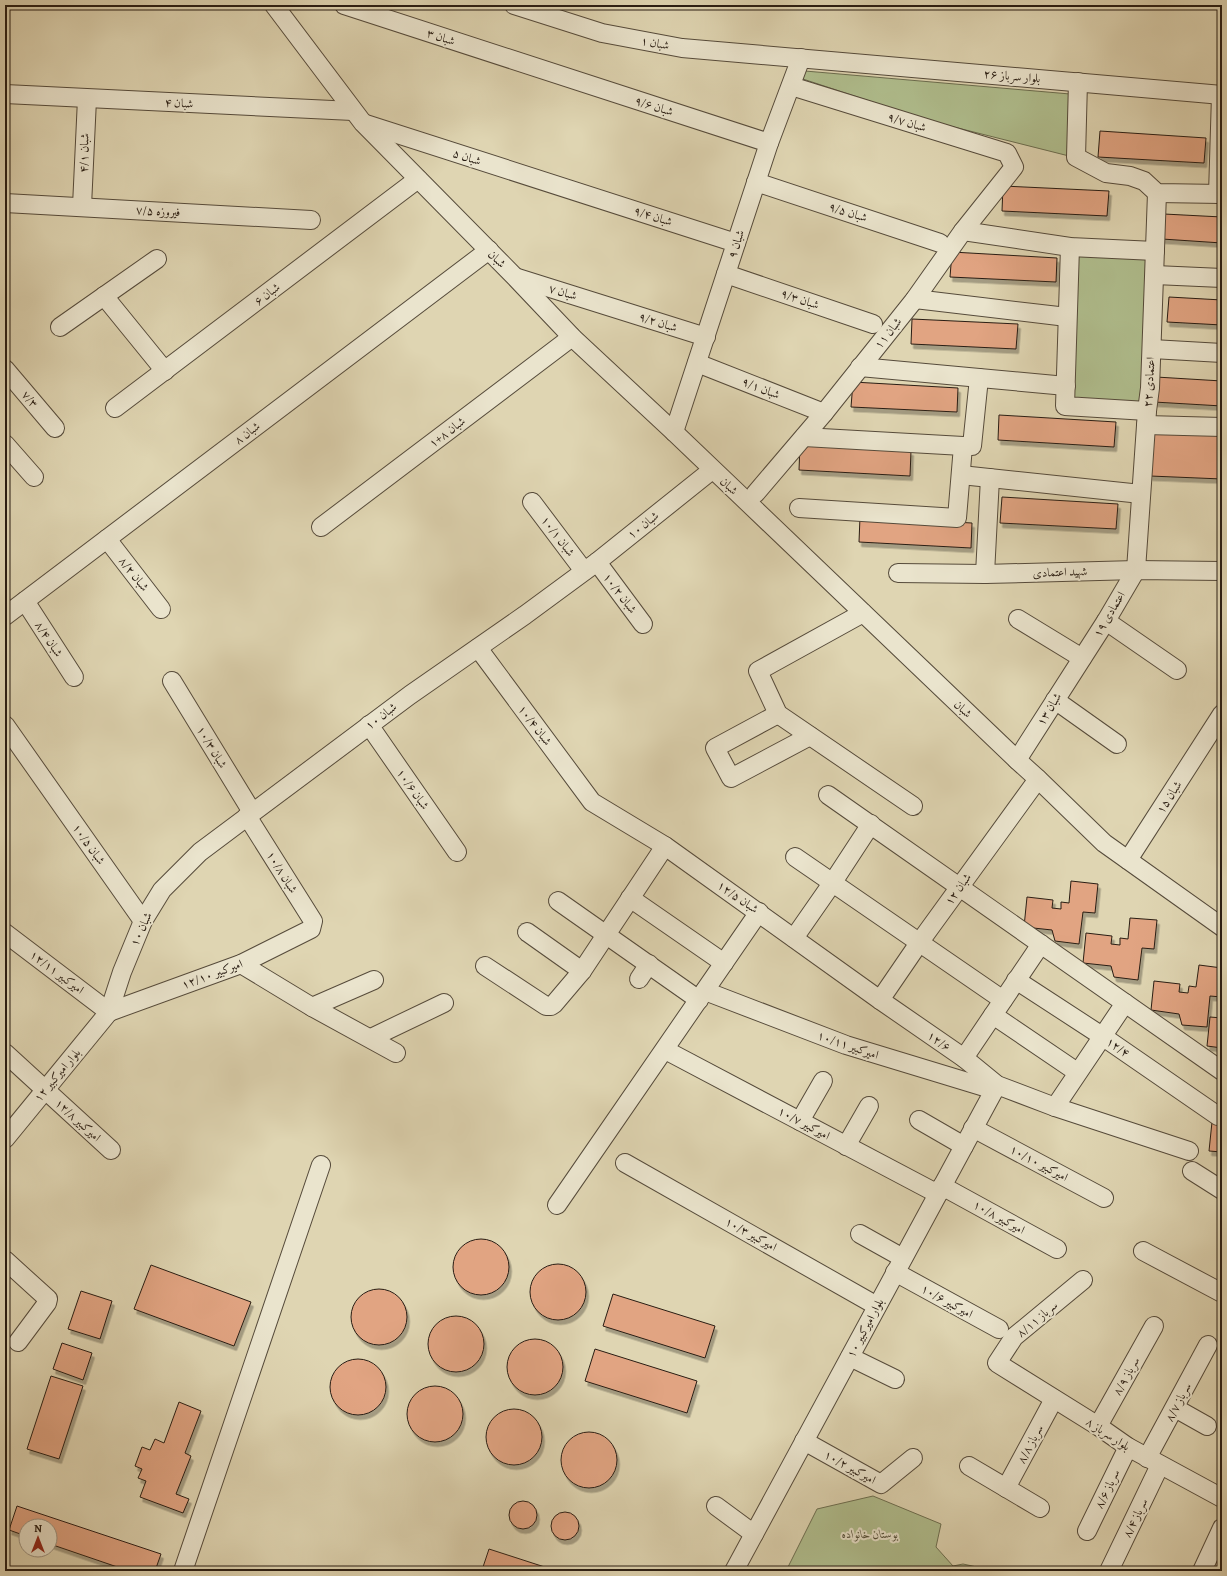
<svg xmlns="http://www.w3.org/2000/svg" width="1227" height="1576" viewBox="0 0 1227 1576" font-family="Alegreya,Amiri,serif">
	<defs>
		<filter id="shadow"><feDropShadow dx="2.5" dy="4.5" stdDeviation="0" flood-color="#0004"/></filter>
	</defs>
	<rect width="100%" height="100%" fill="#dfd5b2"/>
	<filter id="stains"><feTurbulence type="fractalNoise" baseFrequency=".005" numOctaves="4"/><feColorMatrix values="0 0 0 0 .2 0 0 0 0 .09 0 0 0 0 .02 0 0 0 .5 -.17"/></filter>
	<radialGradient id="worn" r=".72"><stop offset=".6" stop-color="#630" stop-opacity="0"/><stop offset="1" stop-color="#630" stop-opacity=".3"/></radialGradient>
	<!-- green -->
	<g fill="#b0be8e" stroke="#6c6e50">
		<polygon points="805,71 1070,94 1069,156 930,121 803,79"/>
		<polygon points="1074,251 1150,254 1144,403 1069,400"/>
		<polygon points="873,1496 941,1524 936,1547 953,1566 963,1564 986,1569 984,1571 786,1571 817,1509"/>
	</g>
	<!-- building -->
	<g fill="#e1a482" stroke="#291d13" filter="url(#shadow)">
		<polygon points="1100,131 1206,138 1204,163 1098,157"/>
		<polygon points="1003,186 1109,191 1107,216 1002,211"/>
		<polygon points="1164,214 1222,217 1222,243 1162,239"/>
		<polygon points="952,252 1057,258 1056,282 950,277"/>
		<polygon points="1169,297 1222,300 1222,325 1167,322"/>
		<polygon points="912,319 1018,324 1016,349 911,344"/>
		<polygon points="1156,377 1222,381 1222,406 1154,402"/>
		<polygon points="853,382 958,388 957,412 851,407"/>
		<polygon points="999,415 1116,422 1114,447 998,440"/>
		<polygon points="1152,432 1222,435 1222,479 1150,476"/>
		<polygon points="800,445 911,451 910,476 799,470"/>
		<polygon points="1002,497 1118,504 1116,529 1000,523"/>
		<polygon points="860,517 972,523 971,548 859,542"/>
		<polygon points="1071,881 1098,884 1095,913 1083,912 1079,944 1055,941 1052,930 1024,927 1027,897 1053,900 1052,908 1061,909 1061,902 1069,903"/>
		<polygon points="1130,918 1157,920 1154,949 1142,948 1138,980 1114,977 1111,966 1083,963 1086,933 1112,936 1111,944 1120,945 1120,938 1128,939"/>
		<polygon points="1199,965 1222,968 1222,997 1210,996 1207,1027 1182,1025 1179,1014 1151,1010 1154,981 1180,984 1179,992 1188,993 1189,986 1196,987"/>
		<polygon points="1210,1017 1222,1018 1222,1048 1207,1046"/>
		<polygon points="1212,1122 1222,1123 1222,1152 1209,1151"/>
		<circle cx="481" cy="1267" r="28"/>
		<circle cx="558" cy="1292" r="28"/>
		<polygon points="151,1265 251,1302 234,1346 134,1309"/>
		<circle cx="379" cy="1317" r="28"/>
		<polygon points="81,1291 112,1301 100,1339 68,1329"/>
		<polygon points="613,1294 715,1326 705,1358 603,1326"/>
		<circle cx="456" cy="1344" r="28"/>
		<circle cx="535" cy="1367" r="28"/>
		<polygon points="62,1343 92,1353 83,1380 53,1369"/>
		<polygon points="595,1349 697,1381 687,1413 585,1381"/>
		<circle cx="358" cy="1387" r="28"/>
		<polygon points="51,1376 83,1386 59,1459 27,1449"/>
		<circle cx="435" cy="1414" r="28"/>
		<polygon points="179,1402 201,1411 185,1453 191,1456 176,1494 189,1499 183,1513 140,1497 146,1481 138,1478 142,1469 135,1466 142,1447 150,1450 155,1439 164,1443"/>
		<circle cx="514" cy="1437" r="28"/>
		<circle cx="589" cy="1460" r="28"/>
		<circle cx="523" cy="1515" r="14"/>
		<polygon points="17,1506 161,1554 155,1571 129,1571 50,1544 50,1526 26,1526 26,1536 9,1530"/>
		<circle cx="565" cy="1526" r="14"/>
		<polygon points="489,1549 557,1571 497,1571 483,1567"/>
	</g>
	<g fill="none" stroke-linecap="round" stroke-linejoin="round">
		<defs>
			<g id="minor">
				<polyline points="274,5 363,123 515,277 572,337 674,432 1017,760 1038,779 1104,843 1222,927"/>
				<polyline points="344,5 769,143"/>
				<polyline points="514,5 602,33 682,48 1222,95"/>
				<polyline points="1078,82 1076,157 1106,173 1130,176 1144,181 1157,193 1222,194"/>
				<polyline points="5,94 353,111"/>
				<polyline points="366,124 736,243"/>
				<polyline points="756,182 940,243"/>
				<polyline points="1218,194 1221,95"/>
				<polyline points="5,203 311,220"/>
				<polyline points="82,206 87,99"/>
				<polyline points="963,231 1070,247 1155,251"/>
				<polyline points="1070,247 1065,406 1147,411"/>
				<polyline points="726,274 873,324"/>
				<polyline points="1155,275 1222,278"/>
				<polyline points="518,278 706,337"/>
				<polyline points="104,296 165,371"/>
				<polyline points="915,299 1067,317"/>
				<polyline points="60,327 157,259"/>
				<polyline points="1152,349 1222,353"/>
				<polyline points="697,363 824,413"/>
				<polyline points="860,367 1066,386"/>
				<polyline points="5,369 55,428"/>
				<polyline points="115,408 418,179"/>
				<polyline points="1146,425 1222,427"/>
				<polyline points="674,432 769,143 801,58"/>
				<polyline points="5,444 34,477"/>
				<polyline points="963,446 972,446 979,378"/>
				<polyline points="961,475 1141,494"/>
				<polyline points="755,494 824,413 915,299 963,231 1014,167 1007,153 791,86"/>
				<polyline points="532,502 584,571"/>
				<polyline points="799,508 957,518 963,446 804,437"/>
				<polyline points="321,527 572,337"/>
				<polyline points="107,539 161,609"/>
				<polyline points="597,562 643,624"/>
				<polyline points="898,573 985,574 1136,570 1222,571"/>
				<polyline points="985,574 990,478"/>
				<polyline points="25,601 74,677"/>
				<polyline points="863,613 758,671 778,714 913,806"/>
				<polyline points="5,616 489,250"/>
				<polyline points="1018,619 1082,658"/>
				<polyline points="1106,621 1177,670"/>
				<polyline points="478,648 592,802 665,846 880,1000 964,1058 997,1085 1055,1107 1189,1151"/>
				<polyline points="172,681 252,812"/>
				<polyline points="1055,700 1117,744"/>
				<polyline points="778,714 715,748 731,778 810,736"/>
				<polyline points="5,725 143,921"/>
				<polyline points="369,725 457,852"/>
				<polyline points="1017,760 1106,621 1136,570 1147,411 1150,388 1157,193"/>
				<polyline points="828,795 1222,1071"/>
				<polyline points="795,857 1003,1000"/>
				<polyline points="1128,860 1222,714"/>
				<polyline points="630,898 724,963"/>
				<polyline points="558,901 699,1000"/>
				<polyline points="527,932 582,971"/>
				<polyline points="5,933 109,1012"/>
				<polyline points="794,938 833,882 871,824"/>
				<polyline points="241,964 312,1007 396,1053"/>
				<polyline points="485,966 546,1006 551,1006 554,1004 582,971 665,846"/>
				<polyline points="639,979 649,964"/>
				<polyline points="1016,980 1102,1036 1218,1116"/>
				<polyline points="705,991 846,1045 994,1090"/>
				<polyline points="880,1000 919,943 1038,779"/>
				<polyline points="312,1007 374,980"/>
				<polyline points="109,1012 241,964 311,929 313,921 247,816"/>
				<polyline points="993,1015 1077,1072"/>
				<polyline points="371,1038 444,1003"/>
				<polyline points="5,1053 111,1150"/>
				<polyline points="671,1053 938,1194"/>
				<polyline points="964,1058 1041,944"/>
				<polyline points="1055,1107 1125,1003"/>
				<polyline points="919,1120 964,1146"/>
				<polyline points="800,1121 823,1081"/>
				<polyline points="973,1128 1104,1198"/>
				<polyline points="5,1139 109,1012 122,972 143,921 162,890 200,852 410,695 525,615 597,562 712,470"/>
				<polyline points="846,1146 869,1106"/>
				<polyline points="625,1163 877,1306"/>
				<polyline points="1192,1171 1222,1190"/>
				<polyline points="942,1186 1057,1249"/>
				<polyline points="557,1205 759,912"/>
				<polyline points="860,1234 903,1258"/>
				<polyline points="1143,1251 1222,1293"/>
				<polyline points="5,1260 48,1299 47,1303 18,1342"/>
				<polyline points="895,1272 999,1329"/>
				<polyline points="1083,1280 1014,1337 997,1363 1098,1426 1128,1447 1222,1498"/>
				<polyline points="850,1357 895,1379"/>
				<polyline points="1175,1408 1207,1426"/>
				<polyline points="1098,1426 1154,1326"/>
				<polyline points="804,1441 881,1484 913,1458"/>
				<polyline points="1147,1458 1208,1345"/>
				<polyline points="969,1466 1040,1508"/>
				<polyline points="1006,1488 1054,1399"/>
				<polyline points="716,1506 754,1534"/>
				<polyline points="1087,1531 1128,1447"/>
				<polyline points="183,1571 321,1165"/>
				<polyline points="734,1571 997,1085"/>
				<polyline points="1109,1571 1160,1465"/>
				<polyline points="1202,1571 1222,1528"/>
			</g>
		</defs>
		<!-- minor casing -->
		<use href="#minor" stroke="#564b3b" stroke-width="20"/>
		<!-- minor -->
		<use href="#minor" stroke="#eae4cd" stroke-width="18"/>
	</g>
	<g text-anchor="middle" stroke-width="4" stroke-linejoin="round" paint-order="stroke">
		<!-- street labels -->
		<g font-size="12" fill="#291d13" stroke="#eae4cd">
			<text transform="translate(441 37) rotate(18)" y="4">۳ شبان</text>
			<text transform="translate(655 43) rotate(11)" y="4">۱ شبان</text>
			<text transform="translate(1012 76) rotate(5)" y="4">۲۶ بلوار سرباز</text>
			<text transform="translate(179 103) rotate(3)" y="4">۴ شبان</text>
			<text transform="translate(654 106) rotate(18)" y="4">۹/۶ شبان</text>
			<text transform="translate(907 122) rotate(17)" y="4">۹/۷ شبان</text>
			<text transform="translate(84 153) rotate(-88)" y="4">۴/۱ شبان</text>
			<text transform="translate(467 157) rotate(18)" y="4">۵ شبان</text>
			<text transform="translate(158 211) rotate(3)" y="4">۷/۵ فیروزه</text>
			<text transform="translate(848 212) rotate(18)" y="4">۹/۵ شبان</text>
			<text transform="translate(653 216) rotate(18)" y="4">۹/۴ شبان</text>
			<text transform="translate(736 244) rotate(-72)" y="4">۹ شبان</text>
			<text transform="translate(497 259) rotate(45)" y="4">شبان</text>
			<text transform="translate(563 292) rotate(17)" y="4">۷ شبان</text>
			<text transform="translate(267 294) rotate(-37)" y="4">۶ شبان</text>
			<text transform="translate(800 299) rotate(19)" y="4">۹/۳ شبان</text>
			<text transform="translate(658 322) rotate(18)" y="4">۹/۲ شبان</text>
			<text transform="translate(888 333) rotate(-51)" y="4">۱۱ شبان</text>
			<text transform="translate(1149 382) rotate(-86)" y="4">۲۲ اعتمادی</text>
			<text transform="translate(761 388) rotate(22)" y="4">۹/۱ شبان</text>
			<text transform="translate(30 399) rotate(50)" y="4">۷/۳</text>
			<text transform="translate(447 432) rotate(-37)" y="4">۱+۸ شبان</text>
			<text transform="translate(247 433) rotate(-37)" y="4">۸ شبان</text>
			<text transform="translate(729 486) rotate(44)" y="4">شبان</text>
			<text transform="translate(643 525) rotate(-38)" y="4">۱۰ شبان</text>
			<text transform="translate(558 536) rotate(53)" y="4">۱۰/۱ شبان</text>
			<text transform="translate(1060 572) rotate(-2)" y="4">شهید اعتمادی</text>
			<text transform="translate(134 574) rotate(52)" y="4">۸/۲ شبان</text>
			<text transform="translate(620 593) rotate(53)" y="4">۱۰/۲ شبان</text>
			<text transform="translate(1109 614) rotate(-59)" y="4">۱۹ اعتمادی</text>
			<text transform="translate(49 639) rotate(57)" y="4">۸/۴ شبان</text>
			<text transform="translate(963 709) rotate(44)" y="4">شبان</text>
			<text transform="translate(1049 709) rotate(-58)" y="4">۱۳ شبان</text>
			<text transform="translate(381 716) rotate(-37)" y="4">۱۰ شبان</text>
			<text transform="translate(535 725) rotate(53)" y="4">۱۰/۴ شبان</text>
			<text transform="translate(212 747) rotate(59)" y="4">۱۰/۳ شبان</text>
			<text transform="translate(413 789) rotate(55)" y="4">۱۰/۶ شبان</text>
			<text transform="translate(1169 797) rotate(-57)" y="4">۱۵ شبان</text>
			<text transform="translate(89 844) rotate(55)" y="4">۱۰/۵ شبان</text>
			<text transform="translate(282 872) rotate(58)" y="4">۱۰/۸ شبان</text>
			<text transform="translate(958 889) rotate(-54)" y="4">۱۲ شبان</text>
			<text transform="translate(738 897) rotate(35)" y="4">۱۲/۵ شبان</text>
			<text transform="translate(141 929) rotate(-65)" y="4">۱۰ شبان</text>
			<text transform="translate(57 972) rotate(37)" y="4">۱۲/۱۱ امیرکبیر</text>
			<text transform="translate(212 974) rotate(-20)" y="4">۱۲/۱۰ امیرکبیر</text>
			<text transform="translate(939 1041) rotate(35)" y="4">۱۲/۶</text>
			<text transform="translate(848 1045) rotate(19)" y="4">۱۰/۱۱ امیرکبیر</text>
			<text transform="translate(1118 1047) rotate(34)" y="4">۱۲/۴</text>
			<text transform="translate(57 1075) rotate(-50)" y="4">۱۲ بلوار امیرکبیر</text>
			<text transform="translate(78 1120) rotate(42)" y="4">۱۲/۸ امیرکبیر</text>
			<text transform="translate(804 1123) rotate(28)" y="4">۱۰/۷ امیرکبیر</text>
			<text transform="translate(1039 1163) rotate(28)" y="4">۱۰/۱۰ امیرکبیر</text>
			<text transform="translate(999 1217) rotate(29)" y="4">۱۰/۸ امیرکبیر</text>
			<text transform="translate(751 1234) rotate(29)" y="4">۱۰/۳ امیرکبیر</text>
			<text transform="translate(947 1301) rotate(29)" y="4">۱۰/۶ امیرکبیر</text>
			<text transform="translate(1037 1319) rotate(-40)" y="4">۸/۱۱ سرباز</text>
			<text transform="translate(865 1328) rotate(-62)" y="4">۱۰ بلوار امیرکبیر</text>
			<text transform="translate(1126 1376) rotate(-61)" y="4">۸/۹ سرباز</text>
			<text transform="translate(1178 1402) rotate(-62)" y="4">۸/۷ سرباز</text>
			<text transform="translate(1108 1434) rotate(33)" y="4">۸ بلوار سرباز</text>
			<text transform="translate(1030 1444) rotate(-62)" y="4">۸/۸ سرباز</text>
			<text transform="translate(850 1467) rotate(29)" y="4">۱۰/۲ امیرکبیر</text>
			<text transform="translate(1107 1489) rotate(-64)" y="4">۸/۶ سرباز</text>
			<text transform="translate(1135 1518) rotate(-64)" y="4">۸/۴ سرباز</text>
		</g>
		<!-- park labels -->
		<g font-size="12" font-style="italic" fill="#524d38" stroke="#eae4cd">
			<text x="870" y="1538">بوستان خانواده</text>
		</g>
	</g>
	<!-- margin -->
	<rect width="1227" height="1576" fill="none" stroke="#dfd5b2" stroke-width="20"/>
	<rect x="6" y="6" width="1215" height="1564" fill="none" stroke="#291d13" stroke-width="2"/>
	<rect x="10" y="10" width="1207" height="1556" fill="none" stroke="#291d13"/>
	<!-- north arrow -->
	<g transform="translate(38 1538)"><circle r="19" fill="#eae4cd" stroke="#9d9483"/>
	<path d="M0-3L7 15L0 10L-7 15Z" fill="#8f2418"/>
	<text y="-6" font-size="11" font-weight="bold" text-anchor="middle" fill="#291d13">N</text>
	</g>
	<rect width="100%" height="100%" filter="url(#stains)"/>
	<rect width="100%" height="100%" fill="url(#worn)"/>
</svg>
